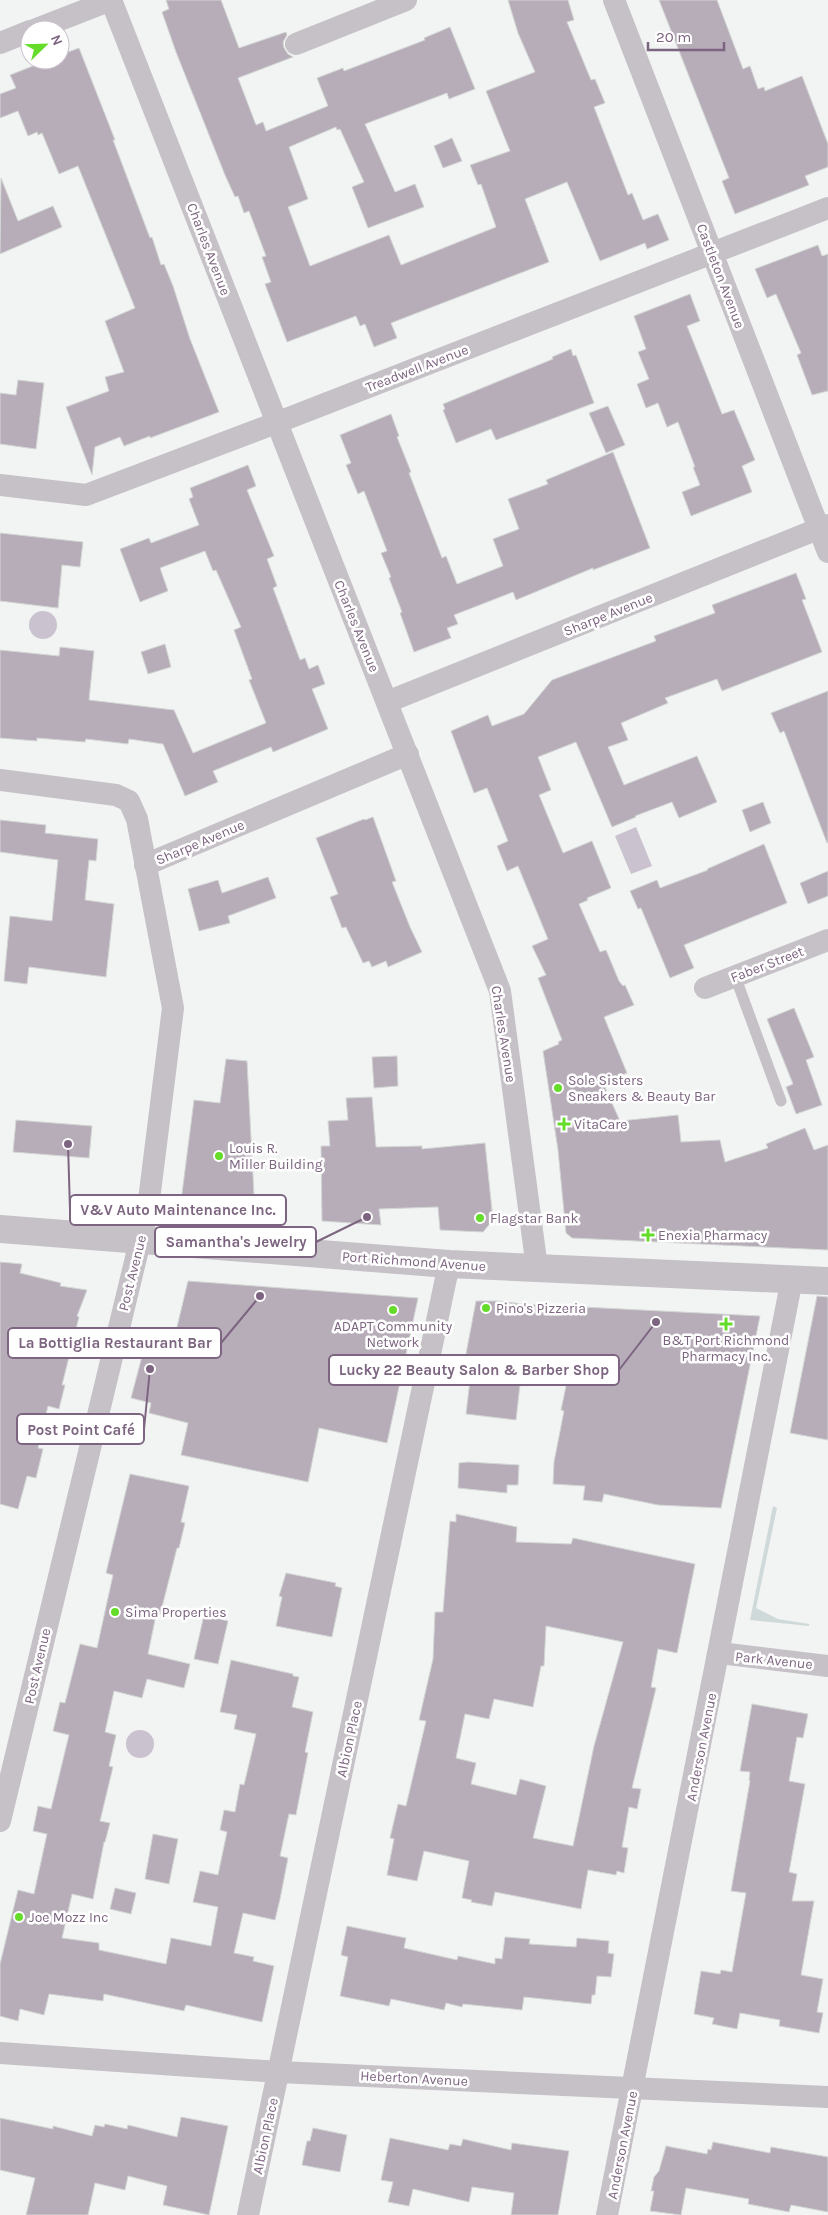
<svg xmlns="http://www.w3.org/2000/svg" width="828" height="2215" viewBox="0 0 828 2215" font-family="Karla,sans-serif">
	<rect width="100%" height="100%" fill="#f1f4f2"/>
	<!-- green -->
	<polygon fill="#d0d9d9" points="773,1506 777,1508 756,1608 778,1619 809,1624 809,1626 750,1620"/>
	<!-- water -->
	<g fill="#cbc2cf">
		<circle cx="43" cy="625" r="14"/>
		<polygon points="636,827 652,866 631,874 615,836"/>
		<circle cx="140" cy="1744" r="14"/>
	</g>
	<!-- building -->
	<g fill="#b7adb9" stroke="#d3d6d4" fill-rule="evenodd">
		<polygon points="166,0 221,0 239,48 286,32 287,35 283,42 284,48 288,54 293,57 238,78 256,125 263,122 266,131 328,106 317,78 343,68 344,71 425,40 424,38 450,27 475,89 449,99 447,93 365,124 395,192 415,184 424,207 368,228 352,187 364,182 340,129 337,130 336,127 289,147 308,199 288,207 310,266 389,235 401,265 496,227 481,184 478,185 470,165 510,151 486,91 535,72 518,33 508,0 568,0 574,20 567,22 591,80 595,79 605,103 594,107 628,195 632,193 643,220 658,214 669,240 647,249 645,243 600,261 567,182 525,199 549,262 391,323 397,338 374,347 365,324 360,326 356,316 287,342 265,284 271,282 262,257 266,256 249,211 244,213 238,196 235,197 225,175 176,52 162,12 169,9"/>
		<polygon points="659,0 717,0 743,69 750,66 758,89 764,87 765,91 802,76 828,144 828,167 805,176 809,185 735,214 722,181 729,178"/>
		<polygon points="79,48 115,140 113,140 150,238 152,237 161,265 164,264 173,286 190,339 219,412 150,438 150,436 124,446 120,437 95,447 92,475 66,407 109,391 105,377 124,372 105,321 135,308 78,166 59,174 42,133 38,135 37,132 28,136 18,111 0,118 0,94 16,88 10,75 48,60 60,60 60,55"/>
		<polygon points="452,138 462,161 443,168 434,146"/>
		<polygon points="1,178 18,221 53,206 62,227 0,254"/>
		<polygon points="818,245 822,256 828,254 828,391 812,395 797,355 801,353 776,294 767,298 755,269"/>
		<polygon points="690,294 700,321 687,326 697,351 722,414 734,410 755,460 742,466 752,492 691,516 682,492 700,485 693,467 695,467 678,422 667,427 658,403 646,408 637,384 649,379 638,352 646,349 634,316"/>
		<polygon points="571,349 573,356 576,355 594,403 496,440 491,429 456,443 443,410 445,409 443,404 553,359 552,357"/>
		<polygon points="18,380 44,383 36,449 0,444 0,393 16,395"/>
		<polygon points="608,406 625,445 606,453 589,413"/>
		<polygon points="391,414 399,436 397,437 411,472 409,473 442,558 446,556 457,584 503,566 493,539 519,529 508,499 548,484 546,480 613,452 650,548 593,570 593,568 516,600 513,592 454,615 458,624 447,628 451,638 414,652 400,613 402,612 389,578 391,577 381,553 387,551 364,491 358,494 346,465 351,463 340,435"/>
		<polygon points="248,465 256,486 247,490 274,556 267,559 277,586 273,588 300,660 305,658 309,669 318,665 325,684 312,689 328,729 273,752 271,747 213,771 218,782 185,796 163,744 129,739 128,744 86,739 85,742 37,738 37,741 0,738 0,650 59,656 60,647 94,651 89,700 174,710 193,753 266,723 249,680 252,679 234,630 241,627 216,570 213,571 205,551 160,568 168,591 140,602 120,549 149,538 151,543 199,525 189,499 193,497 190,488"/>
		<polygon points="0,533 83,542 80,567 62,565 58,608 0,601"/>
		<polygon points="796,573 806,599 802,600 822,652 722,691 717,679 665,698 668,703 621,723 628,740 608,747 624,785 697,756 717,802 679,818 672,802 635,816 636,817 612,827 576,742 538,757 551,790 539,795 563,853 592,841 611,888 587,898 588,900 579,904 600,952 606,950 619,981 623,986 625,985 634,1005 604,1017 627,1073 603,1083 620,1121 678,1115 681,1142 720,1140 725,1162 768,1148 766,1144 805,1128 814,1150 828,1145 828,1250 572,1238 566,1233 558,1150 543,1051 559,1044 558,1042 562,1040 538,978 546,975 532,946 548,939 518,866 507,871 497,846 508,841 487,788 474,793 451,731 488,715 492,726 524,714 552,680 656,641 654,636 715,613 712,605"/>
		<polygon points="165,644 171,667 148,674 141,652"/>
		<polygon points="828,691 828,843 827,843 784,731 780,733 771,713"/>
		<polygon points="763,802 771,823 750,832 742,810"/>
		<polygon points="373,817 396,881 392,882 410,927 422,952 388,967 386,961 372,967 369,961 363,963 346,927 342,928 330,897 338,894 316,838 364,819 365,820"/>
		<polygon points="0,820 46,825 45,833 98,839 96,861 89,860 85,900 114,904 106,977 29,967 27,984 4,981 10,916 52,921 58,860 0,852"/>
		<polygon points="764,844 787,903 684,945 694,968 670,978 641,908 638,909 630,891 657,880 660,888 708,870 707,869"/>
		<polygon points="828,871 828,896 808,904 800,883"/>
		<polygon points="268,877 276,898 228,916 230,923 199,931 188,889 218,880 222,893"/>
		<polygon points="794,1008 814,1057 806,1060 822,1105 796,1114 786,1087 793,1084 767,1019"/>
		<polygon points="397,1056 398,1086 374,1088 372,1057"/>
		<polygon points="226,1059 247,1061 255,1214 180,1209 194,1100 220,1103"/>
		<polygon points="372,1097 376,1147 422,1146 422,1149 485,1143 493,1220 483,1232 440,1230 438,1207 379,1209 381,1225 322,1221 321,1146 330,1146 328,1121 348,1120 346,1098"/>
		<polygon points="16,1120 92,1126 89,1158 13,1152"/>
		<polygon points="0,1262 22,1264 20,1273 61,1283 60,1286 87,1290 77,1316 79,1317 62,1385 65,1385 59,1409 48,1406 38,1448 43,1449 36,1478 27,1476 18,1509 0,1504"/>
		<polygon points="188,1281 418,1298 387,1443 319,1428 308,1482 181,1455 188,1423 149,1413 151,1403 131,1398 145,1345 171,1352"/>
		<polygon points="817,1296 828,1297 828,1440 790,1433"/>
		<polygon points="476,1301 499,1301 523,1304 760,1316 721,1508 658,1505 604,1494 602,1502 583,1500 585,1486 553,1484 554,1462 564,1411 561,1410 570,1367 523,1358 516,1420 466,1414 473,1355 466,1354"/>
		<polygon points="468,1462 519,1465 518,1485 507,1485 507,1493 458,1488 459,1463"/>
		<polygon points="130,1474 189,1486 181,1522 185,1523 179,1548 177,1548 160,1615 156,1615 148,1654 190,1664 184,1688 147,1679 142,1698 114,1691 105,1732 116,1735 109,1766 113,1767 100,1821 110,1823 105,1842 104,1842 93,1899 72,1894 62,1938 99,1943 99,1950 166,1964 171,1938 211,1946 218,1907 193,1902 200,1871 218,1875 227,1832 220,1830 224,1810 235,1812 240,1784 244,1785 256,1734 234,1729 237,1715 220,1712 231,1660 293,1674 293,1676 299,1677 292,1707 313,1712 305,1752 308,1753 296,1815 289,1814 280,1856 288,1858 280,1899 275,1920 243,1913 234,1953 254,1957 253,1961 274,1966 262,2022 186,2005 184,2011 104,1994 103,2001 49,1994 44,2015 20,2009 18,2021 0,2016 0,1964 18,1890 34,1894 47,1834 33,1831 38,1806 51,1809 69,1735 53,1731 60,1702 65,1703 80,1644 97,1648 113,1575 106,1573"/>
		<path d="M 456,1514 L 517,1527 L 516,1542 L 571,1544 L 573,1538 L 695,1564 L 677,1653 L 658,1649 L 651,1687 L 656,1688 L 632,1788 L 641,1789 L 637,1809 L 629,1807 L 622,1847 L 628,1848 L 624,1873 L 617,1871 L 616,1875 L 588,1870 L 581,1909 L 495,1892 L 492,1906 L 471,1902 L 472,1900 L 462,1898 L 469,1861 L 424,1851 L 417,1881 L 387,1875 L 394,1839 L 390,1838 L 398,1804 L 406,1806 L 426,1721 L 419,1720 L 433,1659 L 435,1612 L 443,1612 L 450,1521 L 456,1522 ZM 546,1626 L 623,1642 L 594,1746 L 573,1846 L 533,1838 L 546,1786 L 520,1779 L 516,1795 L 471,1784 L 476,1763 L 456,1758 L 465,1714 L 489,1719 L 494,1699 L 533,1707 L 541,1666 L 544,1666 Z"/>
		<polygon points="286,1573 336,1583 335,1586 342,1588 332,1637 276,1626 282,1597 279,1596"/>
		<polygon points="204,1615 228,1621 218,1664 194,1659"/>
		<polygon points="752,1704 808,1714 803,1738 797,1737 789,1781 805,1784 789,1872 797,1874 792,1901 814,1901 801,1975 823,1979 817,2012 823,2013 819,2033 779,2026 780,2020 740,2013 737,2029 712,2024 714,2018 694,2014 701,1971 720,1974 721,1970 732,1972 746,1893 731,1891 750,1781 749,1780 750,1772 740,1771"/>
		<polygon points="153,1834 178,1839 169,1884 145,1879"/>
		<polygon points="115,1888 136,1893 131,1914 110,1909"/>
		<polygon points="347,1926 406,1938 404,1948 457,1960 458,1956 495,1964 495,1958 502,1959 505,1937 530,1939 529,1944 576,1947 577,1938 609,1941 608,1953 614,1954 611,1977 597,1976 595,1995 592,1995 591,2004 524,1997 522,2010 463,2004 462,2007 446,2003 444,2010 391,1999 389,2006 340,1996 348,1957 341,1955"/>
		<polygon points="181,2117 228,2126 209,2215 163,2205 167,2186 128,2176 125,2190 95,2183 88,2215 26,2215 35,2178 0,2170 0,2118 53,2129 53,2126 92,2136 95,2125 104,2127 105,2124 127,2129 128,2125 177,2137"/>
		<polygon points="313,2128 347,2135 340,2172 302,2165 307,2141 310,2141"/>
		<polygon points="390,2138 448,2150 450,2144 461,2146 463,2139 511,2150 512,2143 569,2151 558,2215 511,2215 514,2193 472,2187 469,2202 413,2189 409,2206 388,2202 393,2182 381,2180"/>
		<polygon points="713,2142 770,2153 771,2147 828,2157 828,2212 791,2205 789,2212 748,2204 749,2199 686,2188 681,2215 650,2211 654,2191 651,2191 654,2177 659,2171 666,2146 707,2154 708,2149 711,2150"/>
	</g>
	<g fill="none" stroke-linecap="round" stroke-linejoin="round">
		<!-- service -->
		<polyline stroke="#c6c0c7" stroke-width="11" points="735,976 781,1101"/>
		<!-- minor -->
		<g stroke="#c6c0c7" stroke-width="22">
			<polyline points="111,0 500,991 537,1268"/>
			<polyline points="614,0 828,552"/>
			<polyline points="34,30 111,0"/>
			<polyline points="0,43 30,31"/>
			<polyline points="296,44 406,0"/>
			<polyline points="0,485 86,495 276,423 828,208"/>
			<polyline points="387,702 828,525"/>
			<polyline points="0,780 116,795 129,801 137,819 173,1008 148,1208 0,1821"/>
			<polyline points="145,865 408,754"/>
			<polyline points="705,988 828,940"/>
			<polyline points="720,1653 828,1666"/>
			<polyline points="0,2053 279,2072 828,2097"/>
			<polyline points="248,2215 449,1264"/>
			<polyline points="607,2215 792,1279"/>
		</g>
		<!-- tertiary -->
		<polyline stroke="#c6c0c7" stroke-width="28" points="0,1229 449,1264 828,1281"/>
	</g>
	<!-- markers -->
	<g fill="#65dc29" stroke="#fff" stroke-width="2">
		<circle cx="558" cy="1088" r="5"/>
		<path d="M561.5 1116.5h5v5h5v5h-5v5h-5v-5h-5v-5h5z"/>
		<circle cx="219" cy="1156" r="5"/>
		<circle cx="480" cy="1218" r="5"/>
		<path d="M645.5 1227.5h5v5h5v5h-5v5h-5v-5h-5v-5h5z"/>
		<circle cx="486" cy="1308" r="5"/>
		<circle cx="393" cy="1310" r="5"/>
		<path d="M723.5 1316.5h5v5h5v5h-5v5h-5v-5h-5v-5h5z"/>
		<circle cx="115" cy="1612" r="5"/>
		<circle cx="19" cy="1917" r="5"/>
	</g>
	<g text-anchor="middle" stroke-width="5" stroke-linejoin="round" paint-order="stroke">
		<!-- street labels -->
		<g font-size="14" fill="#7d6481" stroke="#fff">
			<text transform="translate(209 249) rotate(69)" y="5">Charles Avenue</text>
			<text transform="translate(721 276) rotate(69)" y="5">Castleton Avenue</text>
			<text transform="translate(417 368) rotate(-21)" y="5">Treadwell Avenue</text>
			<text transform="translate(608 614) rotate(-22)" y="5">Sharpe Avenue</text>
			<text transform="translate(357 626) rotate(68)" y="5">Charles Avenue</text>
			<text transform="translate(200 842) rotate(-23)" y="5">Sharpe Avenue</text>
			<text transform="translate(767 964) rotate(-21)" y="5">Faber Street</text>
			<text transform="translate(504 1034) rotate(81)" y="5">Charles Avenue</text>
			<text transform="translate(414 1261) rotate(4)" y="5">Port Richmond Avenue</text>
			<text transform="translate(132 1273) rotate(-76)" y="5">Post Avenue</text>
			<text transform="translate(774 1660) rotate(6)" y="5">Park Avenue</text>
			<text transform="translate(37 1666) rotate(-77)" y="5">Post Avenue</text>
			<text transform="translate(349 1739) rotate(-78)" y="5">Albion Place</text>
			<text transform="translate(701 1747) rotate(-79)" y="5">Anderson Avenue</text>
			<text transform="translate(414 2078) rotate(3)" y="5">Heberton Avenue</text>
			<text transform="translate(265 2136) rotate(-78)" y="5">Albion Place</text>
			<text transform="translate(622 2145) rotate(-79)" y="5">Anderson Avenue</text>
		</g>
		<!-- poi labels -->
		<g font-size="14" fill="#7d6481" stroke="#fff" text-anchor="start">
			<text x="568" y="1085">Sole Sisters<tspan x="568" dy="16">Sneakers &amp; Beauty Bar</tspan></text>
			<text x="574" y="1129">VitaCare</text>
			<text x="229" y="1153">Louis R.<tspan x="229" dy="16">Miller Building</tspan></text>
			<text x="490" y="1223">Flagstar Bank</text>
			<text x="658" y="1240">Enexia Pharmacy</text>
			<text x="496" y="1313">Pino's Pizzeria</text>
			<text x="393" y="1331" text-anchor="middle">ADAPT Community<tspan x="393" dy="16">Network</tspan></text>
			<text x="726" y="1345" text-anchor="middle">B&amp;T Port Richmond<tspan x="726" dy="16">Pharmacy Inc.</tspan></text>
			<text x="125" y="1617">Sima Properties</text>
			<text x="29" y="1922">Joe Mozz Inc</text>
		</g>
	</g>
	<!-- callouts -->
	<path fill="none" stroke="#7d6481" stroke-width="2" d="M68 1144L70 1210M367 1217L316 1242M260 1296L221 1343M656 1322L619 1370M150 1369L144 1429"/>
	<g fill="#7d6481" stroke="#fff" stroke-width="2">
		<circle cx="68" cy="1144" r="5"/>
		<circle cx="367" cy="1217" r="5"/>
		<circle cx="260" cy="1296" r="5"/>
		<circle cx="656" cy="1322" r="5"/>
		<circle cx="150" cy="1369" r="5"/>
	</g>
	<g fill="#fff" stroke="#7d6481" stroke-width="2">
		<rect x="70" y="1195" width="216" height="30" rx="5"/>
		<rect x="155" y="1227" width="161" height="30" rx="5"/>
		<rect x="8" y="1328" width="213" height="30" rx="5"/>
		<rect x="329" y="1355" width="290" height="30" rx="5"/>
		<rect x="17" y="1414" width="127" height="30" rx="5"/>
	</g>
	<g font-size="15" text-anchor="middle" font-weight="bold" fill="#7d6481">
		<text x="178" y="1215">V&amp;V Auto Maintenance Inc.</text>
		<text x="236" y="1247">Samantha's Jewelry</text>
		<text x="115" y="1348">La Bottiglia Restaurant Bar</text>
		<text x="474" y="1375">Lucky 22 Beauty Salon &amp; Barber Shop</text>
		<text x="81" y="1435">Post Point Café</text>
	</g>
	<!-- north arrow -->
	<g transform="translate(45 45) rotate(67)"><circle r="24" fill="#ffffff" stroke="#cbc1cd"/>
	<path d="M0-4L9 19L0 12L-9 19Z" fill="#65dc29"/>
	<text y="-8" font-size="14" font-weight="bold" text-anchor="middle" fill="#7d6481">N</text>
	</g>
	<!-- scale -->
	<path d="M648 42v8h76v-8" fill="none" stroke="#7d6481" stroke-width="2.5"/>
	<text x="656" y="42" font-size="15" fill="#7d6481" stroke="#ffffff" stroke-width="4" paint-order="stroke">20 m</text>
</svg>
